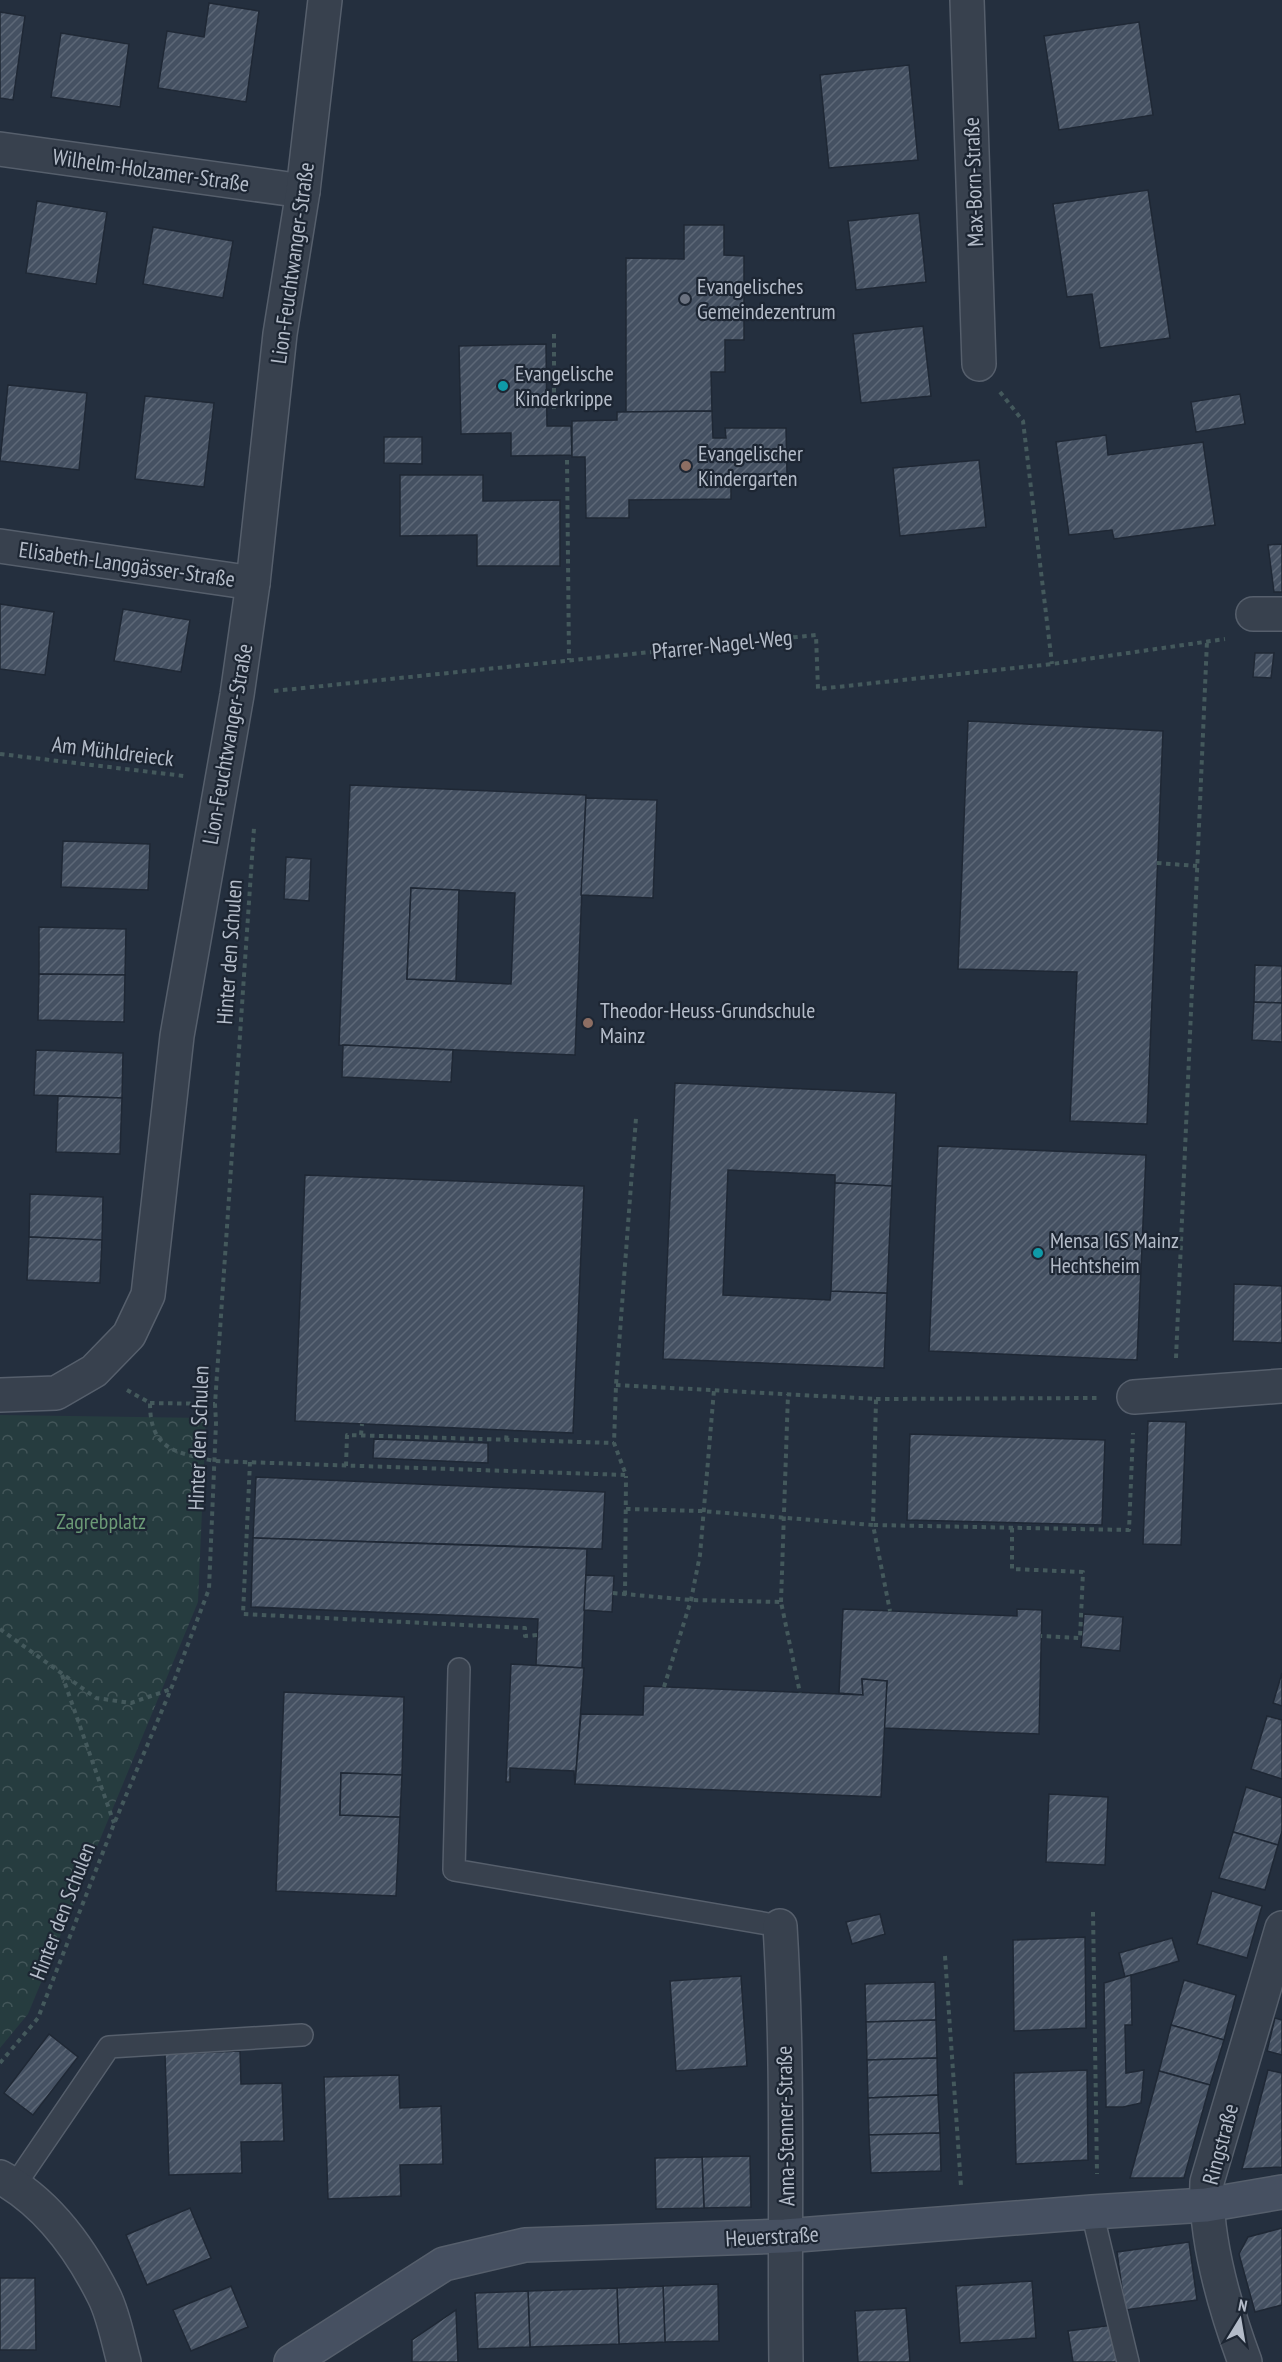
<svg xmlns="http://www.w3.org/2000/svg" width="1282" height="2362" viewBox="0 0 1282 2362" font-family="'PT Sans Narrow',sans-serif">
	<defs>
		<pattern id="park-crowns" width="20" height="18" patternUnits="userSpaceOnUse" patternTransform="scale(1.5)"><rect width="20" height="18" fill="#263c3f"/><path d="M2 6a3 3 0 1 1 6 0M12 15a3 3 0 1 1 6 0" fill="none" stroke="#435659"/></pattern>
		<pattern id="building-hatch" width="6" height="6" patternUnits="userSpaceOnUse" patternTransform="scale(1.5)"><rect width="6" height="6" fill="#455162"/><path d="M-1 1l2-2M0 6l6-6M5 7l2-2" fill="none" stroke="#5d6877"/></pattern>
	</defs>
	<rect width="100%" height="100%" fill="#242f3e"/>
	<!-- park -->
	<polygon fill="url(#park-crowns)" points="0,1415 206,1418 198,1602 28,2014 0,2048"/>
	<!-- building -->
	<g fill="url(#building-hatch)" stroke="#1f2835" stroke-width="1.5" fill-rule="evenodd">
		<polygon points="209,3 259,11 246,102 158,88 167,31 204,37"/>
		<polygon points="0,12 25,16 13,100 0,98"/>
		<polygon points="1139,22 1153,115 1059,130 1044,36"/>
		<polygon points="61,33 129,44 120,107 51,97"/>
		<polygon points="909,65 918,160 829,168 820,75"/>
		<polygon points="1148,190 1170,338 1100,348 1092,294 1067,297 1053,204"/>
		<polygon points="37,201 107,212 96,284 26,273"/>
		<polygon points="919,213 926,282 856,290 848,221"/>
		<polygon points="684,225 724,225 724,255 744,256 744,340 725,340 725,372 711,372 712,411 626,412 626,258 684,259"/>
		<polygon points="153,227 233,241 223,298 143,284"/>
		<polygon points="923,326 931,396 861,403 853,334"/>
		<polygon points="546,344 547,426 571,426 572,455 511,456 511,433 461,434 459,346"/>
		<polygon points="8,385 87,393 79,470 0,461"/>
		<polygon points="1240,394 1245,424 1196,432 1191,402"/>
		<polygon points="145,396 214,403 204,487 135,479"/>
		<polygon points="712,411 713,438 726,438 725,428 786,428 787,474 731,475 731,499 629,500 629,518 586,518 585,457 572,457 572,421 617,420 617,412"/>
		<polygon points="1106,435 1108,455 1203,442 1215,525 1114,539 1112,530 1069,535 1056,442"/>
		<polygon points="384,437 422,437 422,464 384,463"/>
		<polygon points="979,460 986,527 900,536 893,468"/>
		<polygon points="400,475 483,475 483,501 560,500 560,566 477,566 477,535 400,536"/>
		<polygon points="1282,544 1282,592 1274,592 1268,545"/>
		<polygon points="0,604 54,612 45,675 0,669"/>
		<polygon points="123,609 190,620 181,672 114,661"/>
		<polygon points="1255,653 1274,653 1271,678 1253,677"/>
		<polygon points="968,721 1163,731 1147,1124 1070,1121 1077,972 958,969"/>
		<path d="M 350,785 L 586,795 L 575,1055 L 339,1045 ZM 411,888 L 515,893 L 511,984 L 407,979 Z"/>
		<polygon points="586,798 657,800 653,898 581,895"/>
		<polygon points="63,841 150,844 148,890 61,887"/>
		<polygon points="286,857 311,859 309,901 284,899"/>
		<polygon points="411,888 459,890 456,981 407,979"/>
		<polygon points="39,927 126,929 125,975 39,974"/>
		<polygon points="1255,965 1282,966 1282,1003 1254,1002"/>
		<polygon points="39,974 125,975 124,1022 38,1020"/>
		<polygon points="1254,1002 1282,1003 1282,1042 1252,1040"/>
		<polygon points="343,1045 453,1050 451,1082 342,1077"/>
		<polygon points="36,1050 123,1053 122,1098 34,1095"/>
		<polygon points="675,1083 896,1093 892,1186 835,1183 835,1175 728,1170 723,1295 830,1300 831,1291 887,1293 884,1368 663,1359"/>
		<polygon points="58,1096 122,1098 120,1154 56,1152"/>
		<polygon points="938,1146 1146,1155 1137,1360 929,1351"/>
		<polygon points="305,1175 584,1186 573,1433 295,1421"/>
		<polygon points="835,1183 892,1186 887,1293 831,1291"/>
		<polygon points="30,1194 103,1197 102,1240 29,1237"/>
		<polygon points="29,1237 102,1240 100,1283 27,1280"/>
		<polygon points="1234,1284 1282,1286 1282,1343 1233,1341"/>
		<polygon points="1148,1421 1186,1422 1181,1545 1143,1544"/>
		<polygon points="910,1434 1105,1440 1102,1525 907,1520"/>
		<polygon points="374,1439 488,1443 488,1463 373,1458"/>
		<polygon points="256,1477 605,1492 602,1549 253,1538"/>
		<polygon points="253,1538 587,1549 582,1668 536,1665 538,1619 251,1607"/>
		<polygon points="586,1575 614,1576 612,1612 584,1610"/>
		<polygon points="843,1609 1017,1616 1017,1609 1042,1610 1039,1734 884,1728 887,1681 862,1679 863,1695 839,1693"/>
		<polygon points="1084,1614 1123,1617 1120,1651 1081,1647"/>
		<polygon points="511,1664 584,1668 575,1785 574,1771 510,1768 510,1782 506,1782"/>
		<polygon points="1282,1673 1282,1706 1273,1703"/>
		<polygon points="862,1679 887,1681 881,1797 575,1784 581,1714 643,1715 644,1686 863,1695"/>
		<polygon points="284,1692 404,1697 402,1775 341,1773 340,1815 400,1817 396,1896 276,1891"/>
		<polygon points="1267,1716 1282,1720 1282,1779 1251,1769"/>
		<polygon points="341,1773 402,1775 400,1817 340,1815"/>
		<polygon points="1246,1787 1282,1798 1282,1831 1278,1845 1233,1832"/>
		<polygon points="1049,1794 1108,1797 1105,1865 1046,1862"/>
		<polygon points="1233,1832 1278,1845 1265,1890 1219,1878"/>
		<polygon points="1212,1891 1262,1906 1247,1958 1197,1944"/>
		<polygon points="880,1914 885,1934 852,1944 846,1922"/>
		<polygon points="1085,1937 1086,2028 1014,2031 1013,1940"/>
		<polygon points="1172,1938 1179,1961 1125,1977 1119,1953"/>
		<polygon points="1131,1975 1132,2025 1125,2025 1126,2073 1144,2070 1141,2103 1123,2107 1106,2107 1104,1983"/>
		<polygon points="741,1976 747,2066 676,2071 670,1981"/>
		<polygon points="1184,1980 1236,1995 1224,2040 1171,2025"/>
		<polygon points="935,1982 936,2020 866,2022 865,1984"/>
		<polygon points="1275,2018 1282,2020 1282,2055 1267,2051"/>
		<polygon points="936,2020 937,2058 867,2060 866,2022"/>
		<polygon points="1171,2025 1224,2040 1210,2085 1159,2071"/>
		<polygon points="49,2034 78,2057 33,2115 4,2093"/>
		<polygon points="240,2051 241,2084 282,2083 284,2141 241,2142 242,2173 169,2175 165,2054"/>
		<polygon points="937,2058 938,2095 868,2098 867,2060"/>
		<polygon points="1087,2070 1088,2160 1016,2164 1014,2073"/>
		<polygon points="1268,2070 1282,2073 1282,2167 1242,2169"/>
		<polygon points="1159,2071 1210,2085 1184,2178 1130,2178"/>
		<polygon points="399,2075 400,2108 441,2106 443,2164 400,2165 401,2196 328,2199 324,2077"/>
		<polygon points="938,2095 940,2133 869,2135 868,2098"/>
		<polygon points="940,2133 941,2171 871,2173 869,2135"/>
		<polygon points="750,2156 751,2207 704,2208 702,2157"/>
		<polygon points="702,2157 704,2208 656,2209 655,2158"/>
		<polygon points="190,2208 211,2258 147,2285 126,2235"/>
		<polygon points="1282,2228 1282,2305 1255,2312 1239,2254 1248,2237"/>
		<polygon points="1189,2242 1197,2300 1125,2310 1117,2252"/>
		<polygon points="0,2278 35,2278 36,2350 0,2350"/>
		<polygon points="1032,2281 1036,2338 960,2343 956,2286"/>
		<polygon points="718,2284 719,2341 665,2342 663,2286"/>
		<polygon points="231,2286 248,2327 191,2351 173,2310"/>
		<polygon points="663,2286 665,2342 619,2344 617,2288"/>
		<polygon points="617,2288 619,2344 530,2347 528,2291"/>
		<polygon points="528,2291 530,2347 478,2349 475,2293"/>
		<polygon points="906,2308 910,2362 858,2362 855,2311"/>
		<polygon points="456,2310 458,2362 412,2362 412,2340"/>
		<polygon points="1113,2325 1123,2362 1073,2362 1068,2331"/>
	</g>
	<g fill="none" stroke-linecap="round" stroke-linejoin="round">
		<defs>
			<g id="lane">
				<polyline points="459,1669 454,1870 780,1926"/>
				<polyline points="15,2185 109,2047 302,2035"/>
				<polyline points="1092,2212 1128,2362"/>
			</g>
			<g id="street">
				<polyline points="967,0 979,364"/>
				<polyline points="0,149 303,191"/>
				<polyline points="0,546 253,583"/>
				<polyline points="1253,614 1282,614"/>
				<polyline points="0,1395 56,1393 94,1371 129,1335 148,1295 177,1036 237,695 253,583 280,334 303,191 325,0"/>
				<polyline points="1134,1397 1282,1386"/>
				<path d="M 780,1926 C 789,2071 784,2217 786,2362"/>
				<path d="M 0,2177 C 48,2203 80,2248 104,2296 C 114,2316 118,2341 124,2362"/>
				<path d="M 1245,2362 C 1225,2308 1205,2239 1207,2182 L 1282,1928"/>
			</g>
			<polyline id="secondary" points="291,2362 444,2264 525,2245 785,2236 1092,2212 1206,2205 1282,2192"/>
		</defs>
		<!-- lane casing -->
		<use href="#lane" stroke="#565f6c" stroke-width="24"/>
		<!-- street casing -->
		<use href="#street" stroke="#565f6c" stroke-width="36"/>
		<!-- secondary casing -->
		<use href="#secondary" stroke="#565f6c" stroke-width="36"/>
		<!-- path -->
		<g stroke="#44595c" stroke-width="4" stroke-dasharray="4.5 4.5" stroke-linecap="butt">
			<polyline points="554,334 554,409"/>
			<polyline points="1000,392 1023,421 1052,664"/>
			<polyline points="567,460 569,660"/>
			<polyline points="274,691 816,635 818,689 1052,664 1225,639"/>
			<polyline points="0,754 184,776"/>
			<polyline points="1157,863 1197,866"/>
			<polyline points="1176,1358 1207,641"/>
			<polyline points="616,1385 876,1399 873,1525 1129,1530 1133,1433"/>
			<path d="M 127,1390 L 150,1403 C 150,1450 175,1452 214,1461 L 626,1475 L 614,1443 L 616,1385 L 636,1118"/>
			<polyline points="876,1399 1097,1398"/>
			<polyline points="150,1403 215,1404"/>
			<polyline points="361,1435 362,1424"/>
			<polyline points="506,1440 507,1431"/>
			<polyline points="250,1462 243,1614 525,1628 525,1636 538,1635"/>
			<polyline points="346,1466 347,1435 614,1443"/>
			<polyline points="626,1509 702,1511 873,1525 890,1611"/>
			<polyline points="1012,1528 1012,1569 1083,1572 1080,1638 1041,1636"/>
			<polyline points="613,1593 691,1600 781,1602 800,1693"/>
			<polyline points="625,1595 626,1476"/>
			<polyline points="781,1602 788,1394"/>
			<polyline points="0,1629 96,1698 131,1703 171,1689"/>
			<polyline points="62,1675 114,1823"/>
			<polyline points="664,1687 691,1600 700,1555 714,1390"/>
			<polyline points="1093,1912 1097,2174"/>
			<polyline points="945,1956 961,2186"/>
			<polyline points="0,2063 38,2018 114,1824 171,1689 209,1589 216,1423 215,1404 254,828"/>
		</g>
		<!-- lane -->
		<use href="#lane" stroke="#38414e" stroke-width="21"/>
		<!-- street -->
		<use href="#street" stroke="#38414e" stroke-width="33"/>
		<!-- secondary -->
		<use href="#secondary" stroke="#465061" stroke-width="33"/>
	</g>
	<!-- markers -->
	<circle fill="#6b7280" stroke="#1d2633" stroke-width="2" cx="685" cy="299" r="6"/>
	<g fill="#0f9aa8" stroke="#1d2633" stroke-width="2">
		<circle cx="503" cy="386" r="6"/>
		<circle cx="1038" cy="1253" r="6"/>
	</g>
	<g fill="#8d6e63" stroke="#1d2633" stroke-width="2">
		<circle cx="686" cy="466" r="6"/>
		<circle cx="588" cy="1023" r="6"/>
	</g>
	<g text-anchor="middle" stroke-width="4.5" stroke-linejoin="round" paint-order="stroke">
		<!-- street labels -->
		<g font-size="22" fill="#b4bcc9" stroke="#1d2633">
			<text transform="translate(151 170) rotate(8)" y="8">Wilhelm-Holzamer-Straße</text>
			<text transform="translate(973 182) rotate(-92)" y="8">Max-Born-Straße</text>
			<text transform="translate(292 263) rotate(-82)" y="8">Lion-Feuchtwanger-Straße</text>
			<text transform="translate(127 564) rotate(8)" y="8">Elisabeth-Langgässer-Straße</text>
			<text transform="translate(722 644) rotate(-6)" y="8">Pfarrer-Nagel-Weg</text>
			<text transform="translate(227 744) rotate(-80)" y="8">Lion-Feuchtwanger-Straße</text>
			<text transform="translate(113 751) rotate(7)" y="8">Am Mühldreieck</text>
			<text transform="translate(229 952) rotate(-86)" y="8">Hinter den Schulen</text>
			<text transform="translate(198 1438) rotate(-88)" y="8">Hinter den Schulen</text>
			<text transform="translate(62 1911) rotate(-69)" y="8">Hinter den Schulen</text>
			<text transform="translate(785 2126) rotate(-91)" y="8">Anna-Stenner-Straße</text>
			<text transform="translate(1220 2144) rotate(-75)" y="8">Ringstraße</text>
			<text transform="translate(772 2236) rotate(-3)" y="8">Heuerstraße</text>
		</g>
		<!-- poi labels -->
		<g font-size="22" fill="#b4bcc9" stroke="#1d2633" text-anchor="start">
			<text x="697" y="294">Evangelisches<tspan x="697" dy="25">Gemeindezentrum</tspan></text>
			<text x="515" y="381">Evangelische<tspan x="515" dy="25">Kinderkrippe</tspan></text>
			<text x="698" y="461">Evangelischer<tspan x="698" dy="25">Kindergarten</tspan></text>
			<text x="600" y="1018">Theodor-Heuss-Grundschule<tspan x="600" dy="25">Mainz</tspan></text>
			<text x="1050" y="1248">Mensa IGS Mainz<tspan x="1050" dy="25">Hechtsheim</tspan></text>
		</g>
		<!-- park labels -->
		<g font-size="22" fill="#6b9a76" stroke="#1d2633">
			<text x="101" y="1529">Zagrebplatz</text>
		</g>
	</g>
	<!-- north arrow -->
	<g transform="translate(1240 2320) rotate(11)" stroke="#1d2633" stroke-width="4.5" paint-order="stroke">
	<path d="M0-4.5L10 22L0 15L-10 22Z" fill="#b4bcc9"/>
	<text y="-9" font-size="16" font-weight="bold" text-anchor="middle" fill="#b4bcc9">N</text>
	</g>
</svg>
